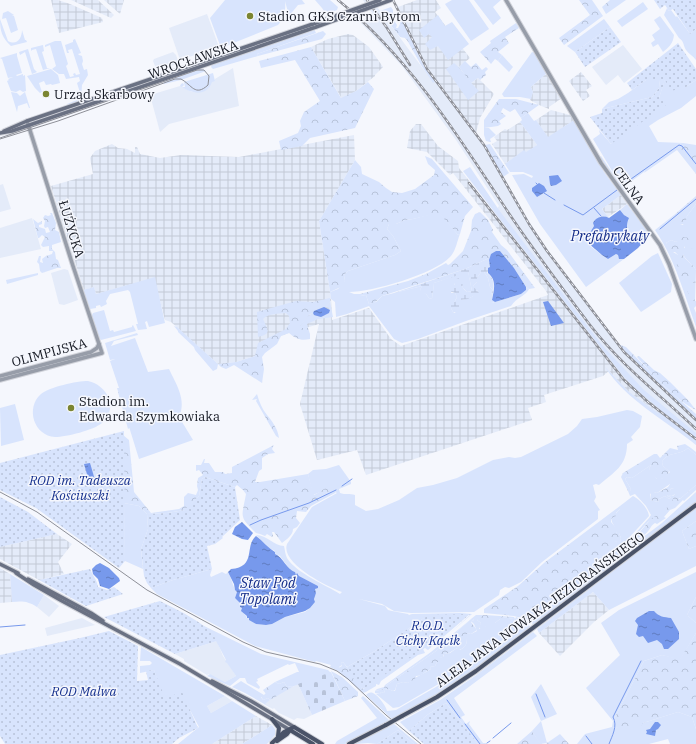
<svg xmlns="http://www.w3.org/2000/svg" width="696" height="744" viewBox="0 0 696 744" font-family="'IBM Plex Serif',serif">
	<defs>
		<pattern id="industrial-grid" width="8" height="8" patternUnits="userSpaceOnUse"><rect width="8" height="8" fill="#e4ebf9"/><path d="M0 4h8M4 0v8" fill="none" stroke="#c3c9d5"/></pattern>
		<pattern id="forest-crowns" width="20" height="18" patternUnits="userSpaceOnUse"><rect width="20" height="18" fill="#d8e4fd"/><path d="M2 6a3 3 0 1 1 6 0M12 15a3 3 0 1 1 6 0" fill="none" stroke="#b8c3d9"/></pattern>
		<pattern id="wetland-marsh" width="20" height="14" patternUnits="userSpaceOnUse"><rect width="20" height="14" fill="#d8e4fd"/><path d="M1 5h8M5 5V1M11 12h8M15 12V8" fill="none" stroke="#b8c3d9"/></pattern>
		<pattern id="cemetery-stones" width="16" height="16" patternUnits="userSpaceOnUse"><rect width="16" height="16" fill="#d8e4fd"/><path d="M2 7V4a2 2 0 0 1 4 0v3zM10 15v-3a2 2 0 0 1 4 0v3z" fill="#b8c3d9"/></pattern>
		<pattern id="garden-dots" width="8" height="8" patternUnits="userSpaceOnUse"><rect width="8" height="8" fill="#d8e4fd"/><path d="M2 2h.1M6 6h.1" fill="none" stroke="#b8c3d9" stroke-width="1.8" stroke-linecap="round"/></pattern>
		<pattern id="water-ripples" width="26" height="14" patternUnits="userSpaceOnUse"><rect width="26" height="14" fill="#7799ec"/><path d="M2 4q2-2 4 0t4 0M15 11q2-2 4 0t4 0" fill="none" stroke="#607cbf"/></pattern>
	</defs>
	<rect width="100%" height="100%" fill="#f5f7fd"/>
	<!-- built -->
	<g fill="#e4ebf9">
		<polygon points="363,0 372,0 433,82 435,81 424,66 395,5 397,4 426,65 485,145 540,240 622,349 696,420 696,442 626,390 614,376 494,212 499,206 456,140 402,66 361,23 367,16 373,14"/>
		<polygon points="207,14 219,47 180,60 169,28"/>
		<polygon points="623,45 642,69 624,83 618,75 606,85 592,67"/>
		<polygon points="173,52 176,55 179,63 157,71 153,61 154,59"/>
		<polygon points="233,68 239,106 169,124 160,132 150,95 180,86 192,92 204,91 212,81 215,81 215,79"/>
		<polygon points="3,184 11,209 0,212 0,185"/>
		<polygon points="32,218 41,249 0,258 0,228"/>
		<polygon points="64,269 68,270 78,300 64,305 59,304 51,273"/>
		<polygon points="44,595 59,606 49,617 37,607"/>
		<polygon points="82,618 95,625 47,636 45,628"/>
		<polygon points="217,641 223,656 236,676 225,682 209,674 207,675 184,661 184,659 175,654"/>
		<polygon points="298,684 312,715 304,719 297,718 294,720 279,713 274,708 273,709 264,704 280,693"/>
		<polygon points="225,696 232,701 211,713 207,706"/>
	</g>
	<!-- industrial -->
	<g fill="url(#industrial-grid)">
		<polygon points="51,0 58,0 70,4 102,18 103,22 59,33"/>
		<polygon points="71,0 98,0 114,15 111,18"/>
		<polygon points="104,0 124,0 120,14"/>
		<polygon points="417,0 436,0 441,8 435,12 470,58 459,67 471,83 478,78 494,94 480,118 476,133 426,65 398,7"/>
		<polygon points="348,34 353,35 369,47 383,67 375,75 375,76 356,91 342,99 311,47 328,39"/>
		<polygon points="581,72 592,86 586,90 590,96 583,101 569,81"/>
		<polygon points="547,73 562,98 549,107 549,109 539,105 530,100 533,92 531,87"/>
		<polygon points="551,110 570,115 574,120 548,138 536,120"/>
		<polygon points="520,122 537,145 526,153 524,151 505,164 492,144 497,141 494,137 505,129 507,130"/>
		<polygon points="416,124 421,124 438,146 458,161 459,168 624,377 638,391 661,410 659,413 629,392 609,371 603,376 544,395 546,402 528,408 532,420 366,475 357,450 317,460 300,404 319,324 289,333 281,336 255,356 236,362 218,364 171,322 165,320 154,278 96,294 94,287 84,290 51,186 93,174 90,158 95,151 112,144 118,148 127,149 135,153 135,147 137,147 140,154 160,158 181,155 239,157 354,135 355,160 319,221 331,299 332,320 369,308 391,339 401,346 548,295 546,291 453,173 450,175 427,152 407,148 410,131"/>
		<polygon points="621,195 627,204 608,217 602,209"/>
		<polygon points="57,534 72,544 58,562 64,574 39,580 0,559 0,547"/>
		<polygon points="0,568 10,574 12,602 0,603"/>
		<polygon points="593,592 609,610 594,622 560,656 539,633"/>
		<polygon points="256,716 272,725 242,744 212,744"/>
	</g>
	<!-- grass -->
	<g fill="#d8e4fd" fill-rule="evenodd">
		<path d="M 225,0 L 302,0 L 305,4 L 298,5 L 289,16 L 285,1 C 286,11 284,18 278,25 L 221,48 L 210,18 Z"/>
		<polygon points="315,0 330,0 338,7 337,10 326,14 322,8"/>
		<polygon points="452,0 469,0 489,29 471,41 445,4"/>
		<polygon points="474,0 501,0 493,7 501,18 493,25"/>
		<polygon points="643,2 648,9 622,27 617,21"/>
		<path d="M 667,8 L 669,11 L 671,10 L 676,17 L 677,16 L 690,34 L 696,29 L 696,60 C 693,56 689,54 686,50 C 683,45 684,41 679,38 L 664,15 Z"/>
		<polygon points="8,11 14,15 12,16 14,16 18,30 11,33 6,18 2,19 3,13"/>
		<polygon points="438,15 445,26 452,22 469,44 448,60 438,46 430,50 425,44 432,37 429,34 424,38 419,30"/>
		<path d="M 660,16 L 674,35 C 673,44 669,47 663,52 L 658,44 L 653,47 L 651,43 L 655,40 L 652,35 L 660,29 L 654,20 Z"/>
		<path d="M 0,19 L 8,41 C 17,46 22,38 22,30 L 25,40 L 26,40 L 27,42 L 11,46 C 2,38 0,31 0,19 Z"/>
		<polygon points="604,19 610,27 575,52 567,46"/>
		<polygon points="314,29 316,33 257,54 258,56 213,69 211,67 212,64"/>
		<polygon points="75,39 81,53 78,54 79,55 82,56 83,61 82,64 84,70 87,69 88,75 82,85 81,100 68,105 67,104 79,99 79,97 81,96 77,83 80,81 79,77 66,79 64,74 59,74 52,69 56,66 50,45 45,47 45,45 55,41 61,41 68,64 66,66 70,77 74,76 73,74 75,73 76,75 80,74 72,49 68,50 69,53 67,53 65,45 73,42 73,40"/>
		<polygon points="43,45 44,51 42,52 47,68 50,68 43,70 36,49 32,50 31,51 31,48"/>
		<polygon points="28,49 34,69 37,72 32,74 25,52 20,55 19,52"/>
		<polygon points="532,52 535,53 547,73 531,87 533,92 531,99 520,97 504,97 502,94"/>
		<polygon points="17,53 17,56 22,73 16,75 17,76 23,74 23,76 25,75 26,91 23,92 20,90 16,92 11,91 7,81 9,80 8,79 13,77 8,78 2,59 0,58"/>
		<polygon points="502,55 513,67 509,72 498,61"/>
		<path d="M 454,63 C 464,71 470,83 479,91 L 468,100 L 446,69 Z"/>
		<polygon points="201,68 206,71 181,80 164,84 163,81"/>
		<polygon points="51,69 58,75 60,83 52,85 51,84 46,85 44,81 39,83 42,92 40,93 35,88 27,76"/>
		<path d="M 213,73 L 215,81 L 212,82 C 206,98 191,93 180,86 L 181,84 L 183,83 L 184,85 L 182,87 L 185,87 L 184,82 Z"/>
		<polygon points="665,79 686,87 696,80 696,96 681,108 658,120 649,126 658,142 683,143 677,144 679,146 625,186 628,190 623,190 600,157 601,156 620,184 593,139 600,134 599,130 611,144 659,98"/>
		<polygon points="646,80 660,80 659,88 652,97 602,109 609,102 618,99 628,93"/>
		<polygon points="11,92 17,93 20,96 25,92 30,108 29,108 27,103 18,106 17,112"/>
		<path d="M 528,113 L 534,121 L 536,120 L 548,137 L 574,120 L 604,172 L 621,195 L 602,209 L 609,218 L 601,216 L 593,223 L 594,226 L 588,236 L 590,246 C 596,250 601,255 608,259 L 616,254 L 618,255 L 618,257 L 624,259 L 586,287 L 540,224 L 512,175 L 524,174 L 532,178 L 533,176 L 523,172 L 510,172 L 505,164 L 524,150 L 526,152 L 537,145 L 520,122 L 522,120 L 521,118 Z"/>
		<polygon points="484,128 489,128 496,135 490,139 491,142 490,142 486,141 484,135"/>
		<polygon points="470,167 499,210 602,345 644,390 696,433 696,438 660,411 661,410 638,391 624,377 489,205 463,171"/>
		<path d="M 627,204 L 650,235 L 646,239 L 642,235 L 633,237 C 626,231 627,225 627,217 L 624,215 L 620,210 Z"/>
		<path d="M 696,204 L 696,270 C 692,263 686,261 683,254 L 686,251 L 684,246 L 678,241 L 676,242 L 671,240 L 666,243 L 673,252 L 678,255 C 679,274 679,274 694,283 L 694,286 L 692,286 L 695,301 L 696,301 L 696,306 L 694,308 L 696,313 L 696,327 C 684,294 675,259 655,230 L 674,215 L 676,218 L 672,221 L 683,225 L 687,216 Z"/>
		<path d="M 439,212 L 458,235 L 460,234 C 457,241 456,251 450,257 C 434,274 372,292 349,292 L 354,294 L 360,294 L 360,296 L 366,295 L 369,304 L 376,302 L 382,296 L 422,286 L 420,290 L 426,294 L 429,298 L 432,299 C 432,293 434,289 434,283 L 468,271 L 472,291 L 467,292 L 463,288 L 462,285 L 455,283 L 451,293 L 455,293 L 457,297 L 451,308 L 453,312 L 455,313 L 461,300 C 468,299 474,297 478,291 L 474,289 L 473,286 L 477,282 L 477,278 L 481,272 L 484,272 L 488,278 L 490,287 L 493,290 L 491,295 L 492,303 L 521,294 L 526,290 L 526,287 L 529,289 C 526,296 517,297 511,306 L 466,321 L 418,339 L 402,343 L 394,339 L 369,306 L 347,314 L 336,317 L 335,302 L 331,299 L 330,292 L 338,289 L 345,281 L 344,275 L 348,271 L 395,255 L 401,251 L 393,236 L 387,229 L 389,224 L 396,224 L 405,220 L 413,219 Z"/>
		<polygon points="658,253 672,284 671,292 641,312 619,283 652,256"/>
		<polygon points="72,255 83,290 94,287 96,294 155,277 165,323 149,327 147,321 145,322 147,329 138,330 136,324 138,324 130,292 128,290 110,294 106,301 107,304 101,307 100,305 96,306 96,308 90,309 85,294 89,308 88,305"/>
		<polygon points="38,273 38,275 7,284 6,280"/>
		<polygon points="330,302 333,317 318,319 307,324 308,328 300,328 300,326 307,317 313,313 314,315 321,317 329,313 329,308 326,307"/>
		<polygon points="104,310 110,331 113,330 114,332 132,327 132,326 133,325 136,331 101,340 99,337 91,314 92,315 93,313"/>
		<polygon points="174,326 177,327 218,364 217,369 213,371 195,350 194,347 178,332 178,331"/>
		<path d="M 137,333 L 138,335 L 114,341 L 111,346 L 135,338 L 148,372 L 169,369 C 176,384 187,400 179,417 L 193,440 L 139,459 L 117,388 L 119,388 L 110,361 L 115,359 L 110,360 L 105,343 Z"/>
		<path d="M 605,367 L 629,392 L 658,413 L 659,412 L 696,440 L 696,445 C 665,420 626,400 605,367 Z"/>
		<path d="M 88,381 C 107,385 119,408 102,423 C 94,430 66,437 55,437 C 34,436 25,408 41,394 C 49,387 77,381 88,381 Z"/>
		<polygon points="15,404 24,440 1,446 0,408"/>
		<path d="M 627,410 L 633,411 L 642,416 L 640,427 L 631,437 L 633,440 L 627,444 C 627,466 614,472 599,485 L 596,484 L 593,485 L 596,497 L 594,501 L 600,510 L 598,511 L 598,519 L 542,562 L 521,582 L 509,588 L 505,587 L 500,590 L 499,595 L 474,612 L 411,613 L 394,611 L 382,604 L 359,599 L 385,606 L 388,610 L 392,611 L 408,614 L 409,615 L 412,614 L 460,613 L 472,614 L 450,633 L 470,615 L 451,615 L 423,649 L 425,653 L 418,655 L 381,681 L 379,685 L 376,684 L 376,686 L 364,693 L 365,692 L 364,688 L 370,684 L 424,618 L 375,651 L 347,667 L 343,662 L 341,663 L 342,665 L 339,667 L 338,671 L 330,667 L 331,665 L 316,661 L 315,662 L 255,646 L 157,594 L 151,588 L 173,580 L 212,569 L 210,575 L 211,577 L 222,572 L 226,574 L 229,571 L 228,572 C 232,579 233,588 237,592 L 235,598 L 240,603 L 240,607 L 242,608 L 245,615 L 247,616 L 246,618 L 249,618 L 250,620 L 256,624 L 266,625 L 272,624 L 285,617 L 305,612 L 310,608 L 315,602 L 314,598 L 316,593 L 315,589 L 318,586 L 299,576 L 298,574 L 296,575 L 294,571 L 291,571 L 280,556 L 275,554 L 275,551 L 269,548 L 256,535 C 267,535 274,546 284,546 C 285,550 285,554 287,558 C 296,573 326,585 340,594 L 342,592 C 328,587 280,563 287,544 L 312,507 L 337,493 L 335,492 L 336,490 L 325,490 L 313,495 L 308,474 L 313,470 L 326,469 L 339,465 L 351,482 L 351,484 L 339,489 L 340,493 C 345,495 350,493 355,495 L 355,505 L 366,511 L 378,509 L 399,500 L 417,488 L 433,485 L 457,478 L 493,460 L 509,457 L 515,458 L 521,457 L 568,434 L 577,426 L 582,419 L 597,417 Z"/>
		<path d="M 688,448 L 696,455 L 696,485 L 681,498 L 673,500 L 673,504 L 648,522 L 637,534 L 644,535 L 626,544 L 649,518 L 651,515 L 646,506 L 635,494 L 630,496 L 628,491 L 630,491 L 631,489 L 625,479 L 627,477 L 632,478 L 651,465 L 649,469 L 657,479 L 663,478 L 670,472 L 663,466 L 662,462 C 668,451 679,456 688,448 ZM 670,484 L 674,488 L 670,489 L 671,491 L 674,491 L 675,494 L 673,496 L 668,495 L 667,496 L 671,497 L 669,499 L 665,496 L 659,499 L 658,502 L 650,500 L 650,494 L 654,492 L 657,493 Z"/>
		<polygon points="696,492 696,503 533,626 532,622 533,619 560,599 582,586 616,551 646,535 662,523"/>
		<path d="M 633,496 C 639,499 648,508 649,516 L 625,542 L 610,553 L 591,574 L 609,553 L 610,550 L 613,549 L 613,543 L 616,541 L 620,543 L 621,538 L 619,533 L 616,533 L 617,531 L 612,522 L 612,518 L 620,509 L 620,506 Z"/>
		<polygon points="124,503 139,506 147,514 148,529 141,549 143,569 125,561"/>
		<polygon points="696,508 696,521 682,531 689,549 696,546 696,566 609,610 593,592 539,633 537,629"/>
		<polygon points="696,572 696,597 687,615 696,623 696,633 680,660 662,655 644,661 613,721 586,688 620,655 601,623 619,610"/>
		<path d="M 10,574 L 44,595 L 37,607 C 28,601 22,601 12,602 Z"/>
		<path d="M 476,615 L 485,615 L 481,616 L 477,620 L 481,623 L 479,629 L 485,627 L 487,625 L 488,626 L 489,623 L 495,623 L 500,619 L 502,619 L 502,617 L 514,619 L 514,623 L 519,622 L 523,625 L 454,675 L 399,707 L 393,708 L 376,694 L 380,694 L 381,692 L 384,693 L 385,690 L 388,689 L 393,691 L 395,691 L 397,684 L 403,682 L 408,683 C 415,677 423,674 431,669 L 430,667 L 435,666 L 437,662 L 438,662 L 440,660 L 440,658 L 444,656 L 444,654 L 450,653 L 457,648 L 460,650 C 468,646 467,641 467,633 L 471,634 L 477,631 L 474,624 L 471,621 L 474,620 L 473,619 L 471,619 Z"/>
		<polygon points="470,620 436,651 384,687 384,689 375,691 377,689 384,687 385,685 431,652"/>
		<polygon points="200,624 261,654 328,670 331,673 294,686 287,687 284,682 279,684 275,682 297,672 299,672 295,663 289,665 288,664 257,679 258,681 256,682 260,687 259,689 247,683 245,678 240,678 230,686 207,676 210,674 225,682 236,676 227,663 225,662 226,660 214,637"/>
		<path d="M 528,625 L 532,627 L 481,666 L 431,699 L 392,719 L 366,695 C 368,693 370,692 373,693 C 378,695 386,706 387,711 L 396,710 L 462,672 L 507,640 L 520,629 Z"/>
		<polygon points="533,632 537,636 454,698 465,715 461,717 466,724 470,721 469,724 483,743 487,743 486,744 478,744 446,703 427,715 409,731 400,722 440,700 475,676"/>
		<polygon points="141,647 225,696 207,706 211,713 232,701 256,716 212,744 178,744 199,727 181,693 164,699 154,670 140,673 140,666 150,665 152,663 150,661 140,661"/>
		<polygon points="241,681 264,695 266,693 266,696 261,697 263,700 268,698 270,700 265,704 273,709 245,693 232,687"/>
		<polygon points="541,684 557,714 541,721 547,743 540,744 532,731 541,721 531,697"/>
		<polygon points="363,696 390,721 345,744 335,744 337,741 377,718 361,698"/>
		<polygon points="678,712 692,717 696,729 696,744 670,744 668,739 649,744 577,744 585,734 612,727 621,728 643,723"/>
		<polygon points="394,724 418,744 414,744 398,730 377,744 368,743 354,744"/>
		<polygon points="272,725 275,729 275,735 267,744 242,744"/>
	</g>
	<!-- forest -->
	<g fill="url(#forest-crowns)">
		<polygon points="579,0 592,0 603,16 564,45 559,38 590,15"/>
		<polygon points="610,0 626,0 606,14 602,7"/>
		<polygon points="391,7 393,10 393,19 397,25 396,28 398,28 400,24 400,21 396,19 399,14 424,66 435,81 433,83 421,65 407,40 405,38 400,37 380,11"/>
		<polygon points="516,23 519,28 505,37 509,43 498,52 502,55 498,61 495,59 491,64 480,52 491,43 490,41"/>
		<polygon points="323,31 326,34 322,39 258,56 257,54"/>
		<polygon points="311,47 341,98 356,91 368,82 374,89 355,128 310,138 302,146 281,150 279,141 298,133 301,126 300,121 304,112 320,101 295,60 261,68 259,61"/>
		<polygon points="465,61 471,67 476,63 482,70 486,67 488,69 485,72 486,75 480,80 478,78 471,83 459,67"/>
		<polygon points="499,99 516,99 539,105 521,118 515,109 510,112 503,108 501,112 506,116 499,121 501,124 498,126 484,128 484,120"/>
		<polygon points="683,143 696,145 696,174 677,150 644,173 646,170 678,146 677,144"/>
		<polygon points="490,144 509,173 503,177 485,145"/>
		<polygon points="425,156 432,159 473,207 465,216 460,234 458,235 439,213 413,219 405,220 396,224 389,224 387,229 393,236 401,251 395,255 348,271 344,275 345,281 343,286 330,292 319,221 355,160 361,167 362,174 379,182 386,188 392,192 402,193 415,189 434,175 435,170 428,164"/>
		<polygon points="696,196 696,204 687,216 685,224 673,224 671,221 675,218 674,215"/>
		<polygon points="480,212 488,220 493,230 492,232 501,245 507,250 535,288 529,289 526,287 514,268 500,251 496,251 487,259 465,269 382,296 374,303 369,304 366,295 360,296 360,294 408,281 426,274 446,263 448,265 450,264 463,251 471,231 472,220 475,214"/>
		<polygon points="50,213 52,213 56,223 55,230 59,232 61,242 52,245 52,249 55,252 56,259 58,260 61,268 57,268 42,273 40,271 39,264 37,262 39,256 41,256 40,262 43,263 42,259 46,256 52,254 53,251 49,251 49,246 43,247 41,245 45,237 42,235 39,238 38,238 33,219 38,223 42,221 42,224 39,225 39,227 45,229 46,233 50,232 48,227 45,228 44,226 45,221 43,218 45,215 48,216 51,215"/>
		<path d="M 683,237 L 690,238 L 691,242 L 687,246 L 684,246 L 684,248 L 693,249 L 694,252 L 692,253 L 686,252 L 683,255 C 686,261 692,263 696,270 L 695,302 L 690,297 L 685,286 L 693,286 L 694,283 L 692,282 L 686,282 L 686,280 L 681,276 L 676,262 L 678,258 L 678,255 L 675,252 L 671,252 L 666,243 L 671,240 L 676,242 Z"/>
		<path d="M 330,298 L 330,302 L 326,307 L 310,314 L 300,326 L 300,328 L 308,328 L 310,334 L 310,339 C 301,341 296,339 289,333 L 281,336 L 277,344 L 265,353 L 262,357 L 264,369 L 262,383 L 234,365 L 226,369 L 221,367 L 218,364 L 236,362 L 255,356 L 258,343 L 286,329 L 290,323 L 289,316 L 286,313 C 278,314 269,313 263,319 C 267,329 273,334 258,337 L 257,312 L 296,301 L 313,302 Z"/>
		<polygon points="618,344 626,347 664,386 696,414 696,420 629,356"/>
		<path d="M 639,356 L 654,370 L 660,373 L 670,382 L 688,400 L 696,410 C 677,401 651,373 637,357 Z"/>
		<polygon points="121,391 132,426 128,429 118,392"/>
		<path d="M 257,394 C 259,401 262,409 267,415 C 272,421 278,429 279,438 L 276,436 L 256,401 L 257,399 L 252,400 Z"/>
		<path d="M 123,435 L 129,440 L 134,492 L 151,513 L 179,509 L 184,506 L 184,497 L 188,493 L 196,495 L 198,490 L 197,486 L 198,478 L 203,475 L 199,470 L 196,471 L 196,465 L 201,465 L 204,459 L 205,459 L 204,463 L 209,463 L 215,472 L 223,472 L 225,474 L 232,473 L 232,467 L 274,445 L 272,449 L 275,453 L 268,454 L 262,458 L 262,469 L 259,471 L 255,482 L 260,482 L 308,474 L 314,495 C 322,491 327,486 335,484 L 337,488 L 335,493 L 311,506 L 306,512 L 297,511 L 296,518 L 300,523 L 297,527 L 293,529 C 293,535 287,539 282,543 L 274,532 L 272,532 L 273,536 L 272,537 L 267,534 L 265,536 L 260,534 L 256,533 C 238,516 242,517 246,494 L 243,490 L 237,485 L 235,487 L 205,477 L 202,479 L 199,496 L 185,510 L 167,513 L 147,514 L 139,506 L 124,503 Z"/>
		<path d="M 685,444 L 691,448 L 696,452 L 696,455 L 688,448 C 679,456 668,451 662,462 L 663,466 L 669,471 C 668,476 663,480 657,479 L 651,473 L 649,469 L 651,465 L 632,478 L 627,477 L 625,479 L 631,489 L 630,491 L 628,491 L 621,477 L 623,473 L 654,454 L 657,454 L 660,458 L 670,448 L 678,450 L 677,446 Z"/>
		<polygon points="669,479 671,481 671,484 674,486 674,488 670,489 670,490 675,491 675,494 672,496 668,495 667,496 671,497 669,499 665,496 659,499 658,502 650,500 651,492 654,492 657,493 668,487 670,484"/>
		<path d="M 696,485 L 696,490 L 684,501 L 683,500 L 675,508 L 670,510 L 664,517 L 666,518 L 657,524 L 655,523 C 650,526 650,531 644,535 L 642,534 L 637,535 L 651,519 L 672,504 L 672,501 L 674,497 L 678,497 L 679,499 L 681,498 Z"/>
		<polygon points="620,506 620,509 616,513 616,516 612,518 611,522 618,530 616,533 619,533 621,538 620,543 618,543 616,541 615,543 613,544 616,546 613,546 613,550 610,550 609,553 591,574 582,582 528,620 514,616 484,613 484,609 518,586 544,563"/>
		<polygon points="696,521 696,546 689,549 682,531"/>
		<polygon points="696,597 696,623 687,615"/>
		<polygon points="485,615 514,617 515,619 516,617 526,621 527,623 522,626 522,623 518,622 516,626 512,624 515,622 514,619 502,617 503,620 500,619 495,623 489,623 489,626 486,626 485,630 482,631 479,627 481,623 477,620 479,616"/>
		<path d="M 471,619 L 474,619 L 471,622 L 477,630 L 471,634 L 467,633 C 467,641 468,647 459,650 L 457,648 L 449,653 L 444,654 L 443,657 L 440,658 L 440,662 L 437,662 L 435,666 L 430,667 L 431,669 C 425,671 423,676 416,676 L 415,679 L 408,683 L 403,682 L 397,684 L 395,690 L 393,691 L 388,689 L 385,690 L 384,693 L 381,692 L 380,694 L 375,693 L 375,691 L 384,689 L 384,687 L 436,651 Z"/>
		<polygon points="696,633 696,729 692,717 678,712 643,723 637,731 612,727 613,721 644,661 662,655 680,659"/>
		<polygon points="343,662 363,689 366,689 365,692 363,693 338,671 338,668 342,666 341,663"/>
		<polygon points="331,671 342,677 358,692 358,696 345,701"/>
		<polygon points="275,682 279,684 284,682 287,687 294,686 270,700 268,698 263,700 261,696 266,696 266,694 263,690"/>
		<polygon points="532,731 540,743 542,744 517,744"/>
		<polygon points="560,734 569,744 546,744 547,743"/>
	</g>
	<!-- wetland -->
	<path fill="url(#wetland-marsh)" d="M 491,254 L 490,260 L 490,267 L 487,273 C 497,280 493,290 492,300 L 495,302 L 492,303 C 489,299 491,294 493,290 L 490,287 L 488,278 L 484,272 L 481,272 L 477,278 L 477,282 L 473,286 L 479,293 L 468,299 L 461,300 L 461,303 L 464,306 L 464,310 L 461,312 L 453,312 L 451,308 L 451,304 L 455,301 L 457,297 L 455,293 L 449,291 L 448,290 L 455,284 L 453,281 L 454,280 L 461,277 L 464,282 C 461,286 463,289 467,292 L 472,291 L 468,272 L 434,283 C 434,289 432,293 432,299 L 429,298 L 426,294 L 421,293 L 420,290 L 422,286 L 394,293 L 465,269 L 487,259 Z"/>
	<!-- cemetery -->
	<polygon fill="url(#cemetery-stones)" points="331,672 345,701 312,715 298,684"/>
	<!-- garden -->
	<g fill="url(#garden-dots)">
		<polygon points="654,0 696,0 696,29 690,34 673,9 669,11 665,5 660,9"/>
		<polygon points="610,27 621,42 585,67 575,52"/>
		<polygon points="678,43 696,69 696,80 686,87 671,91 665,80 659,98 664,97 666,105 611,144 590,117 602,113 602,109 652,97 659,88 660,80 646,80 632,90 627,83"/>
		<polygon points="124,431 125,561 119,568 36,508 0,490 0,463"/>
		<polygon points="205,477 235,487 240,520 222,537 223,538 215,544 207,546 212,569 173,580 151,588 147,583 144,576 141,549 148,529 147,514 167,513 185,510 185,509 199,496 202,479"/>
		<polygon points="0,497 28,512 57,534 0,547"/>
		<path d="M 90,569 C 93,576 97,580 98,587 L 107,590 L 114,587 L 123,594 L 86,606 L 39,580 Z"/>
		<path d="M 160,601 C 177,610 208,623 217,641 L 175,654 L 104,617 Z"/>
		<polygon points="470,614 428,650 425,648 363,689 353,678 347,667 375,651 424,618 430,615"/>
		<polygon points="109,631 138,646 137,681 148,680 146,671 154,670 165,698 182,692 198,728 179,738 172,744 5,744 0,736 0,655 80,638"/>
		<polygon points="446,703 478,744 424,744 409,731 427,715"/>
		<polygon points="398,730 414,744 377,744"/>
	</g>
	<!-- water -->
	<g fill="url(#water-ripples)">
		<polygon points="558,175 562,181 556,185 551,186 550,184 549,176"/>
		<polygon points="539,183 544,186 547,191 537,197 532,191 532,188"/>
		<path d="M 620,210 L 624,215 L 629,218 C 625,226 627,234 635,238 L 642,235 L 646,239 L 638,248 L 624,259 L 619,259 L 618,255 L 616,254 L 608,259 L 602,255 L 588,243 L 588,236 L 594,226 L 593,223 C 596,217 603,215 609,218 Z"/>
		<path d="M 496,251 L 500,251 L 514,268 L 526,287 L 526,290 L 521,294 L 495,302 L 492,300 C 494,290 497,280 488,273 L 488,268 L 490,267 L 489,260 L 491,254 Z"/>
		<polygon points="548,301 564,323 551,326 543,302"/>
		<polygon points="324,307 330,310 329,313 321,317 314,315 313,313 314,311"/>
		<polygon points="90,463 95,480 89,481 84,464"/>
		<polygon points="242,522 253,533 248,540 242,539 232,534 235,527"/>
		<path d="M 256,536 C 263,541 268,548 275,552 L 275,554 C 283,557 287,570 295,572 L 296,575 L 297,573 L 299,576 L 318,586 L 318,588 L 315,589 L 316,593 L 314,599 L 315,602 L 310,608 L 305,611 L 285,617 L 272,624 L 266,625 L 256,624 L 249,620 L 249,618 L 247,618 L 247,616 L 241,611 L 242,608 L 240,607 L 240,603 L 235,598 L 237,592 L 235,590 L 234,584 L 228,572 L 231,569 C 257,567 244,546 256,536 Z"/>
		<polygon points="100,563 109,568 119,578 120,581 109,589 100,586 98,579 93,574 92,569 96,565"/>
		<path d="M 649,611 L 654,611 C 659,617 664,617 671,618 L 679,632 L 679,639 L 668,649 L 664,649 L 662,644 L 657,640 L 648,643 L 643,636 L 639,637 L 636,634 L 638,625 L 635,621 L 637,618 Z"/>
		<polygon points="655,722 658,722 661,725 658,729 656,730 655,736 646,734 647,732 646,730 650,729"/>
	</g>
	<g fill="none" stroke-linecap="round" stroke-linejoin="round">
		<!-- stream -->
		<g stroke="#7799ec" stroke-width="1">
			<polyline points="536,183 539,186"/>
			<polyline points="624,184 679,145 682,146 696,164"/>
			<polyline points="544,193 555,200"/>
			<polyline points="564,205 583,215 617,190"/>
			<polyline points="594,208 601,216"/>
			<polyline points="660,229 696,199"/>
			<polyline points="342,486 352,479"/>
			<polyline points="250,525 261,520 309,503 336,490"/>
			<polyline points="0,627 25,625"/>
			<polyline points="439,686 440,686"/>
			<polyline points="536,694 545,717"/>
			<polyline points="447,700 460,718"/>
			<polyline points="465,724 480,744"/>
			<polyline points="586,736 592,744"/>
			<polyline points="493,738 511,723"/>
			<polyline points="487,743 490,741"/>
			<path d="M 609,744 C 612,736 618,726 613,717 L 641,661"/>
		</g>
		<defs>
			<g id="tertiary">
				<polyline points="506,0 601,163 660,245 669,264 696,339"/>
				<polyline points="0,376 91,352 97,348 99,344"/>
				<polyline points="0,380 102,353 73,266 27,121"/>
			</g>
			<g id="secondary">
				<polyline points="4,131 27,121 313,24"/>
				<polyline points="0,133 12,131 316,27"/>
				<polyline points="0,564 18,573"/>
				<polyline points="16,573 34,585 62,601 180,664 290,730"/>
				<polyline points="28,579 91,613 103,621"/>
				<polyline points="212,681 251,701 294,727"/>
			</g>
			<g id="primary">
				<polyline points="402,716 437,697 476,671 696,505"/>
				<polyline points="272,719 279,728 278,736"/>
				<polyline points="290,730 313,744"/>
				<polyline points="277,741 287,734 290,730"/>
				<polyline points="272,743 284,732 294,727 322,744"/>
				<polyline points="349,744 386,725"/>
			</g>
		</defs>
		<!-- tertiary casing -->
		<use href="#tertiary" stroke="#d1d3da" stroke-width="5.5"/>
		<!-- secondary casing -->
		<use href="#secondary" stroke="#d1d3da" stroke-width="5.5"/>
		<!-- primary casing -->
		<use href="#primary" stroke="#d1d3da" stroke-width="6"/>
		<!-- tertiary -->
		<use href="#tertiary" stroke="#979da9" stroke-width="3.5"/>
		<!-- secondary -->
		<use href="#secondary" stroke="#6a7183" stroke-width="3.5"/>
		<!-- primary -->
		<use href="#primary" stroke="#4a5368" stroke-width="4"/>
		<!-- tram -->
		<g stroke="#8e9098" stroke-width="1">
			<path d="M 0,138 L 197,70 L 204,70 L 209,76 L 208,85 C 195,97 192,85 181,79 L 175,79 L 58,121 L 0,139"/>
			<polyline points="0,492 37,512 147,590 243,642 266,652 320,664 337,671 348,679 386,715 421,744"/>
		</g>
		<defs>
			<g id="rail">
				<path d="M 338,0 C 409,57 459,137 508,212 C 534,251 562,288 590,325 C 620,364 660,395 696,429"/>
				<polyline points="367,0 387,28 410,65"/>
				<polyline points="393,0 427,69 484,145 529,224 547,251 624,352 696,420"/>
				<polyline points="469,183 624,380 648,402 696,439"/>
			</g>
		</defs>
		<!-- rail casing -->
		<use href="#rail" stroke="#8e9098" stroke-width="2.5"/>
		<!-- rail -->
		<use href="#rail" stroke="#f5f7fd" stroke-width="1" stroke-dasharray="3" stroke-linecap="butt"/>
		<defs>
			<g id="secondary-bridge">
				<polyline points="313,24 380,0"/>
				<polyline points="316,27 391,0"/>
			</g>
			<polyline id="primary-bridge" points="386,725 402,716"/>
		</defs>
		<!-- secondary-bridge casing -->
		<use href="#secondary-bridge" stroke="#d1d3da" stroke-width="5.5" stroke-linecap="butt"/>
		<!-- primary-bridge casing -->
		<use href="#primary-bridge" stroke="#d1d3da" stroke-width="6" stroke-linecap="butt"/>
		<!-- secondary-bridge -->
		<use href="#secondary-bridge" stroke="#6a7183" stroke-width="3.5"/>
		<!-- primary-bridge -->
		<use href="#primary-bridge" stroke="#4a5368" stroke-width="4"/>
	</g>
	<!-- markers -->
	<g fill="#7b8532" stroke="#f5f7fd" stroke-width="1.5">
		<circle cx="250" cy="16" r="4"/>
		<circle cx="46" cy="94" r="4"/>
		<circle cx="71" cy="408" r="4"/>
	</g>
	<g text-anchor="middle" stroke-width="3" stroke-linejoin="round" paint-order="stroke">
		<!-- poi labels -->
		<g font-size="13" fill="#121620" stroke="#f5f7fd" text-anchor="start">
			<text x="258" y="21">Stadion GKS Czarni Bytom</text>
			<text x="54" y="99">Urząd Skarbowy</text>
			<text x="79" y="406">Stadion im.<tspan x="79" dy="15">Edwarda Szymkowiaka</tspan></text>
		</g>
		<!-- street labels -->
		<g font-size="13" fill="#121620" stroke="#f5f7fd">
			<text transform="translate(193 59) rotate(-19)" y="5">WROCŁAWSKA</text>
			<text transform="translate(629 185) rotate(54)" y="5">CELNA</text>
			<text transform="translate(72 229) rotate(73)" y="5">ŁUŻYCKA</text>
			<text transform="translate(49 352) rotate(-15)" y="5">OLIMPIJSKA</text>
			<text transform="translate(540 609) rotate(-36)" y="5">ALEJA JANA NOWAKA-JEZIORAŃSKIEGO</text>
		</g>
		<!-- park labels -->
		<g font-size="13" font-style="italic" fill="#15308e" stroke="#f5f7fd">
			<text x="80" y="485">ROD im. Tadeusza<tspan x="80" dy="15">Kościuszki</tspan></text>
			<text x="428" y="630">R.O.D.<tspan x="428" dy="15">Cichy Kącik</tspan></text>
			<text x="84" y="696">ROD Malwa</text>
		</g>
		<!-- water labels -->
		<g font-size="14" font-style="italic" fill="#112a88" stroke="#f5f7fd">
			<text x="610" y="241">Prefabrykaty</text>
			<text x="268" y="588">Staw Pod<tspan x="268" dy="16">Topolami</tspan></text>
		</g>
	</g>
</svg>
